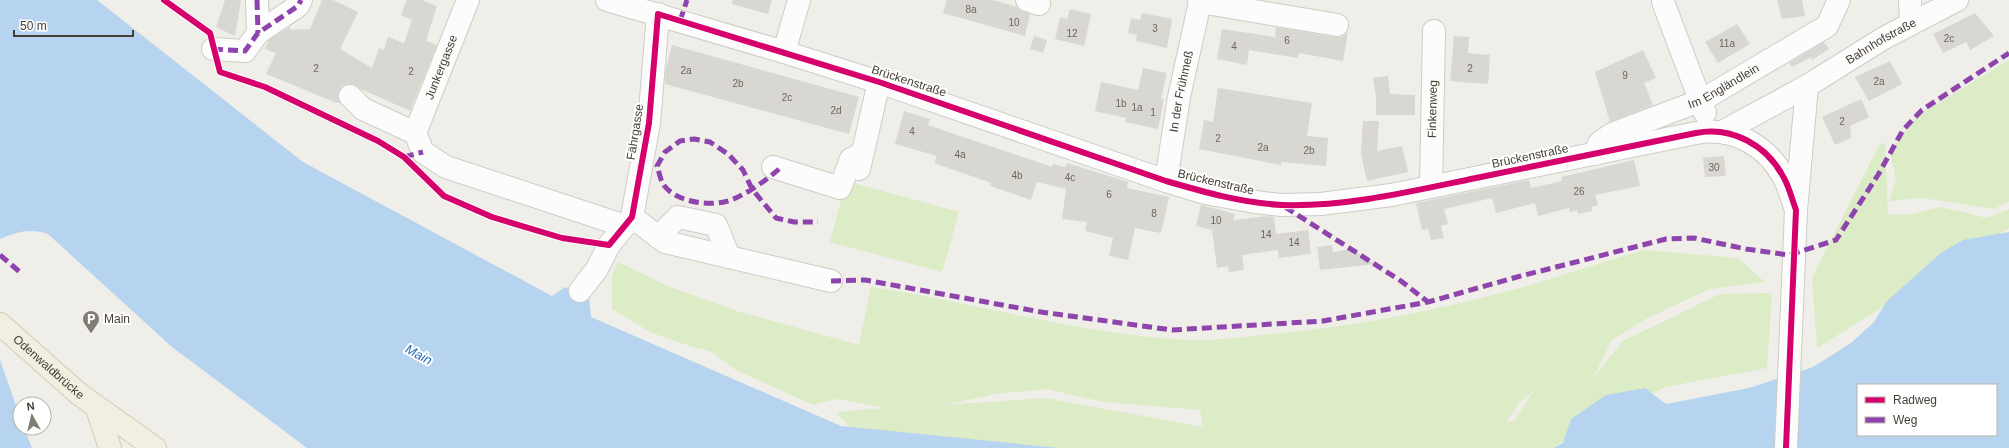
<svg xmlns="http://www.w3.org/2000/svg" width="2009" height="448" viewBox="0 0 2009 448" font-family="Helvetica,sans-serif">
	<rect width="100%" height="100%" fill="#f0eee8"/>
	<!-- green -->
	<g fill="#dbecc6" fill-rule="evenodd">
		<polygon points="2009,60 2009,201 1994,209 1922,198 1889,201 1896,180 1890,152 1917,116"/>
		<polygon points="1885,142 1888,214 1907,215 1941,207 1987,218 2009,209 2009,228 1817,348 1812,278 1878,147"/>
		<polygon points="846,181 959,212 942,272 830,242"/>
		<path d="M 1644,250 L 1738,258 L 1765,282 L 1709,289 L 1644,320 L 1612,340 L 1593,378 L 1623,341 L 1720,294 L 1772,293 L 1767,368 L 1665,387 L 1552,448 L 950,448 L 858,437 L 836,412 L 885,408 L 837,399 L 813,405 L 736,370 L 710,351 L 693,347 L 652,333 L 612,309 L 612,274 L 618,262 L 667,286 L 740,312 L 859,345 L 871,287 C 978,303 1082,335 1191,340 C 1214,341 1239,337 1262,335 C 1356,327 1451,308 1541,282 C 1576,271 1609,260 1644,250 ZM 1046,389 L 1103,402 L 1200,410 L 1203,427 L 1045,398 L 945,405 L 995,394 ZM 1534,390 L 1514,421 L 1506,422 L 1520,402 Z"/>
	</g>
	<!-- water -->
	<g fill="#b6d4f0" fill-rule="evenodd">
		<path d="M 0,0 L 97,0 L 303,162 L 552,296 L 565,287 L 589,298 L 591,317 L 841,426 L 1059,448 L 307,448 L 172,347 L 48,234 C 30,228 17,232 0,239 Z"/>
		<path d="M 2009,232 L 2009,448 L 1553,448 L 1563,443 L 1571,419 L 1606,395 L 1645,388 L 1666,404 L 1749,388 L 1813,367 L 1851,343 L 1874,322 L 1887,301 L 1942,252 L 1963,240 ZM 1858,385 L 1996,385 L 1996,435 L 1858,435 Z"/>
		<polygon points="0,360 20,417 20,428 24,428 32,448 0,448"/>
	</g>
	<!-- building -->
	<g fill="#d9d7d1">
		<polygon points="225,0 241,0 235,36 216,27"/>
		<polygon points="322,0 333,0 358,12 340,49 372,68 379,48 384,50 388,37 404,43 412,20 401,15 407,0 422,0 437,6 426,41 437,45 410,111 361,89 353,84 346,84 341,87 338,93 340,103 337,103 266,74 276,53 265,49 269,40 290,27 291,30 310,29"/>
		<polygon points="733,0 772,0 768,14 732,4"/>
		<polygon points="947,0 993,0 1017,7 1030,14 1025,36 943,13"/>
		<polygon points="1777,0 1802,0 1805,16 1782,19"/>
		<polygon points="1070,9 1091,14 1084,46 1055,39 1060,17 1067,19"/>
		<polygon points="1142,13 1172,19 1167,48 1136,41 1137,35 1128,33 1131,18 1140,20"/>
		<polygon points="1975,13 1994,36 1970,50 1966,42 1943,53 1933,34"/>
		<polygon points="1737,24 1750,44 1718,63 1705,42"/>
		<polygon points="1276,27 1335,37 1342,37 1348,32 1343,61 1299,53 1298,58 1249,50 1247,65 1217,59 1222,29 1275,37"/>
		<polygon points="1034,36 1047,40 1043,53 1030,49"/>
		<polygon points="1454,36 1469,37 1468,53 1490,55 1488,84 1450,81"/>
		<polygon points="1824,42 1829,49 1812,60 1811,57 1792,67 1789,63"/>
		<polygon points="672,45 859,97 849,134 665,84 666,68"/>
		<polygon points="1643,50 1656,78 1644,83 1653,105 1610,122 1595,72"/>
		<polygon points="1890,61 1902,84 1869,101 1855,77"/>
		<polygon points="1143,68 1167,73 1161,99 1164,99 1158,129 1125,122 1126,118 1095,111 1101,82 1138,90"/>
		<polygon points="1388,76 1390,94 1415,95 1415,115 1376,115 1376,97 1373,78"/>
		<polygon points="1218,88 1312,103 1307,136 1328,138 1326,166 1281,162 1281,165 1199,149 1204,120 1213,122"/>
		<polygon points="1861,99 1869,117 1850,126 1851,138 1835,145 1822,117"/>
		<polygon points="904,111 930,119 928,125 1052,167 1053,164 1065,167 1067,163 1128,182 1127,188 1169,197 1161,233 1135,228 1128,260 1109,256 1113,238 1085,231 1087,222 1062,219 1066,189 1037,182 1031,200 990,186 991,183 934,163 937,156 895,144"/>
		<polygon points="1363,121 1379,121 1377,151 1402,146 1408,172 1367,181 1361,154"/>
		<polygon points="1724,156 1726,176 1705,177 1703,158"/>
		<polygon points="1634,160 1640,186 1595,195 1598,205 1591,207 1592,211 1578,214 1577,210 1570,212 1569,208 1538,216 1535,203 1496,213 1492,198 1444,209 1448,224 1441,226 1444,238 1431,240 1428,229 1422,230 1416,203 1529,180 1531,188 1562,181 1561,177"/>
		<polygon points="1201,205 1235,214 1233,220 1267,216 1274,217 1276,234 1308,230 1311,254 1279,258 1278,250 1242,255 1244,270 1229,272 1228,266 1217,268 1212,230 1196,226"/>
		<polygon points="1332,245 1333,252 1352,249 1375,264 1320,270 1317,247"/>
	</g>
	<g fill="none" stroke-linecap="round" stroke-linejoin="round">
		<defs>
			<g id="minor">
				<polyline points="257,0 258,33"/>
				<path d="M 607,0 L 784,52 L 879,82 L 1166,181 L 1205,193 L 1255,202 L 1281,205 L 1321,204 L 1391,195 L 1696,133 C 1732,126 1767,145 1784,178 C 1789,187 1792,199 1796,210"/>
				<polyline points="1027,0 1039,4"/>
				<polyline points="1910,0 1911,24"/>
				<polyline points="1200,2 1337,25"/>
				<polyline points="1663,2 1705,113"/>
				<polyline points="213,49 245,51 258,33 298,6 301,0"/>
				<polyline points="784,52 799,0"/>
				<polyline points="350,96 363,109 415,133 423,152 446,167 625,226"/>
				<path id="s1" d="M 1724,131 L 1807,86 L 1884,38 L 1957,0"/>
				<path id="s2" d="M 415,133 L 468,0"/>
				<path id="s3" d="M 1595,154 L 1599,143 L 1612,134 L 1702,100 L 1827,26 L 1839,0"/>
				<polyline points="773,167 840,188 851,159 862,154"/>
				<polyline points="859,169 879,82"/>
				<path id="s4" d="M 1166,181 L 1179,97 L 1200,2 L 1199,0"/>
				<path id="s5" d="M 1431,187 L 1434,31"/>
				<polyline points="632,217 665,242 831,281"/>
				<polyline points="658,237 678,217 716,225 729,257"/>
				<polyline points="580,291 597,269 609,245 632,217 649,123 658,14"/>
				<polyline points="1786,448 1796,210 1807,86"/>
			</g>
			<g id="major">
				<path id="s6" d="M 0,324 L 79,394 L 155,448"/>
				<polyline points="97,409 110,448"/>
			</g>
		</defs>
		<!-- minor casing -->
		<use href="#minor" stroke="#ceccc6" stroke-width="24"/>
		<!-- major casing -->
		<use href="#major" stroke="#d3ccb4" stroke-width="24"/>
		<!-- minor -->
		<use href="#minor" stroke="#fdfcfc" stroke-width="22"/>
		<!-- major -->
		<use href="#major" stroke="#f1eee2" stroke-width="22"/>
		<!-- quiet -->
		<g stroke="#8e44ad" stroke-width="5" stroke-dasharray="10 5" stroke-linecap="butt">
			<polyline points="257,0 258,33"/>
			<polyline points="680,21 687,0"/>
			<polyline points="213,49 245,51 258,33 298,6 301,0"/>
			<polyline points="404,157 423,152"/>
			<path d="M 779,169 C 767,180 740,199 724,202 C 705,206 674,201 663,184 C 660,179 659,171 657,166 L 665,152 L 680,141 L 694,139 L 710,142 L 728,154 L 743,170 L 752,189 L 776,218 L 794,222 L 818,222"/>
			<polyline points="1285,207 1401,281 1428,302"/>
			<polyline points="0,255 21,273"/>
			<polyline points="831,281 865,280 1041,312 1172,330 1323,321 1428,302 1517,277 1666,239 1694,238 1746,249 1789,255 1836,240 1878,175 1903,130 1922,110 2009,53"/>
		</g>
		<defs>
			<path id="cycleway" d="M 164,0 L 210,33 L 220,72 L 265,87 L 378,141 L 404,157 L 444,196 L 492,217 L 562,238 L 609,245 L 632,217 L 649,123 L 658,14 L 879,82 L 1166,181 C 1204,192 1242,203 1282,205 C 1347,207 1413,191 1476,178 C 1550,163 1623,148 1696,133 C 1732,126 1767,145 1784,178 C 1789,187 1792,199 1796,210 L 1786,448"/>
		</defs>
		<!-- cycleway casing -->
		<use href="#cycleway" stroke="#fff" stroke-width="8"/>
		<!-- cycleway -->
		<use href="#cycleway" stroke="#d6006c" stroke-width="6"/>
	</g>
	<!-- icons -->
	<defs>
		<symbol id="parking-pin" viewBox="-11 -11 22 30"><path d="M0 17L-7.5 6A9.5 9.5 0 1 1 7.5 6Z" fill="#827d73" stroke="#fff"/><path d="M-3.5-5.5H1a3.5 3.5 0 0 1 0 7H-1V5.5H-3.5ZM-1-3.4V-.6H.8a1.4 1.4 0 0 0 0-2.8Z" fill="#fff"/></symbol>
	</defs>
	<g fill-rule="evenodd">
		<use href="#parking-pin" x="81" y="309" width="20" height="27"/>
	</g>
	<g text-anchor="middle" stroke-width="4" stroke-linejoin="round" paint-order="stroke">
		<!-- number labels -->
		<g font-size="10" fill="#6c665c">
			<text x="971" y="13">8a</text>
			<text x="1014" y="26">10</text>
			<text x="1155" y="32">3</text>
			<text x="1072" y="37">12</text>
			<text x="1949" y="42">2c</text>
			<text x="1287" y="44">6</text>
			<text x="1727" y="47">11a</text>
			<text x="1234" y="50">4</text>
			<text x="316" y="72">2</text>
			<text x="1470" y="72">2</text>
			<text x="686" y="74">2a</text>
			<text x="411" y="75">2</text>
			<text x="1625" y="79">9</text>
			<text x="1879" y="85">2a</text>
			<text x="738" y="87">2b</text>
			<text x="787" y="101">2c</text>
			<text x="1121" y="107">1b</text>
			<text x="1137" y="111">1a</text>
			<text x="836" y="114">2d</text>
			<text x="1153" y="116">1</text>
			<text x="1842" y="125">2</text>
			<text x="912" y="135">4</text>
			<text x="1218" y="142">2</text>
			<text x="1263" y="151">2a</text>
			<text x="1309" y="154">2b</text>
			<text x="960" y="158">4a</text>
			<text x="1714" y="171">30</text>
			<text x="1017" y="179">4b</text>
			<text x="1070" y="181">4c</text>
			<text x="1579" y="195">26</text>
			<text x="1109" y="198">6</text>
			<text x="1154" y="217">8</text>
			<text x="1216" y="224">10</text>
			<text x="1266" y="238">14</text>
			<text x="1294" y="246">14</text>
		</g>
		<!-- street labels -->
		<g font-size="12" fill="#464034" stroke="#fff">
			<text dy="4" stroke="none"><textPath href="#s1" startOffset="181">Bahnhofstraße</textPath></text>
			<text dy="4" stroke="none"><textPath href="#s2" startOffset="71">Junkergasse</textPath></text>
			<text transform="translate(909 81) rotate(18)" y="4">Brückenstraße</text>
			<text dy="4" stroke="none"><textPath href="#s3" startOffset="149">Im Engländlein</textPath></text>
			<text dy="4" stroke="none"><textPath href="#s4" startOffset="91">In der Frühmeß</textPath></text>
			<text dy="4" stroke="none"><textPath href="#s5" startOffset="78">Finkenweg</textPath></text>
			<text transform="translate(635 132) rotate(-81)" y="4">Fährgasse</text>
			<text transform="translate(1530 156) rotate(-12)" y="4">Brückenstraße</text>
			<text transform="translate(1216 182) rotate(13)" y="4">Brückenstraße</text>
			<text dy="4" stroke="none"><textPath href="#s6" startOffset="65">Odenwaldbrücke</textPath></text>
		</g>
		<!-- poi labels -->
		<g font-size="12" fill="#464034" stroke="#fff" text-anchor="start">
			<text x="104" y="323">Main</text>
		</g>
		<!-- water labels -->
		<g font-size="13" font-style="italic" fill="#286fb7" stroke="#fff">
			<text transform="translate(419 354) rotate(28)" y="5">Main</text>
		</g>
	</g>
	<!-- legend -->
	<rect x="1857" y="384" width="140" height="52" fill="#ffffff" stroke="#b5b3ae"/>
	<rect x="1865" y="397" width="20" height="6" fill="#d6006c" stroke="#b5b3ae"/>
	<text x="1893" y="404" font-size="12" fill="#464034">Radweg</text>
	<rect x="1865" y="417" width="20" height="6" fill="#8e44ad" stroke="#b5b3ae"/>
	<text x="1893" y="424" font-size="12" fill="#464034">Weg</text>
	<!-- north arrow -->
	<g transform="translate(32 416) rotate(352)"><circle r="19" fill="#ffffff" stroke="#b5b3ae"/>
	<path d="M0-3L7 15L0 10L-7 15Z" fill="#827d73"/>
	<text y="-6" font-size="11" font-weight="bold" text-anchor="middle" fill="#464034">N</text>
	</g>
	<!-- scale -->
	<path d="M14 30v6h119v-6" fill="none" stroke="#464034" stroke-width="2"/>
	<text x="20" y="30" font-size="12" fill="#464034" stroke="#ffffff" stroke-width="3" paint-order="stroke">50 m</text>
</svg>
